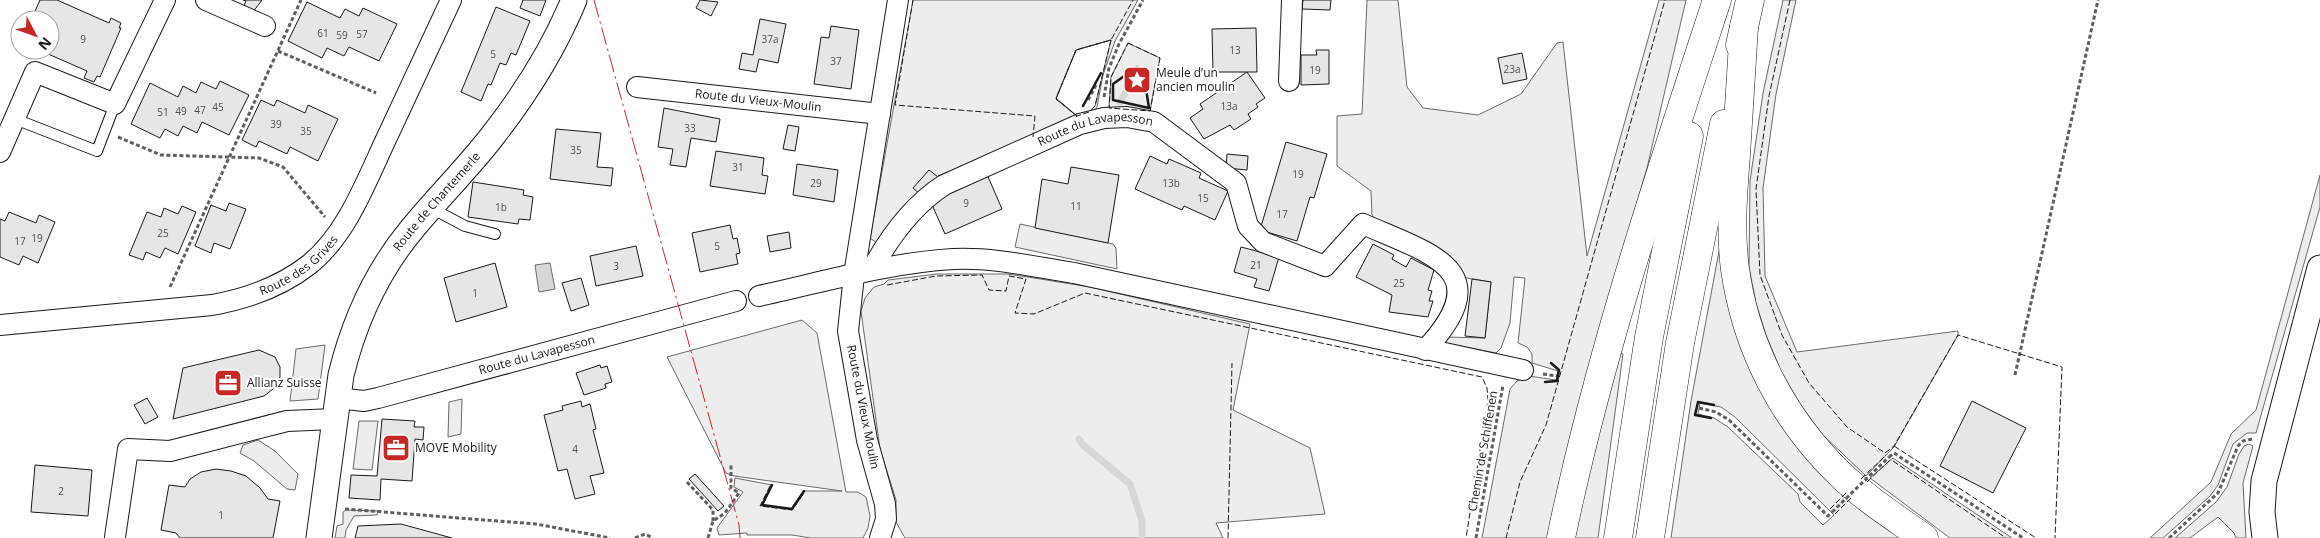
<svg xmlns="http://www.w3.org/2000/svg" width="2320" height="538" viewBox="0 0 2320 538" font-family="'Open Sans',sans-serif">
	<rect width="100%" height="100%" fill="#fff"/>
	<!-- built -->
	<g fill="#ededed" stroke="#6a6a6a" fill-rule="evenodd">
		<path d="M 913,0 L 1138,0 L 1115,41 L 1103,75 L 1097,107 L 1093,114 L 938,176 L 877,243 L 870,238 ZM 1111,40 L 1095,106 L 1089,112 L 1077,116 L 1056,98 L 1076,50 Z"/>
		<polygon points="1367,0 1398,0 1407,87 1423,108 1478,115 1521,94 1557,43 1563,42 1587,256 1659,0 1686,0 1647,168 1578,407 1548,538 1482,538 1510,389 1517,381 1529,376 1556,380 1558,371 1532,363 1532,354 1527,347 1518,343 1525,278 1514,277 1510,323 1501,348 1496,353 1445,343 1443,342 1447,337 1485,338 1491,282 1461,277 1378,223 1372,215 1371,191 1337,166 1337,116 1362,114"/>
		<polygon points="1783,0 1796,0 1776,94 1763,188 1765,276 1797,352 1958,331 1958,335 1894,447 1866,476 1822,434 1800,404 1781,371 1766,335 1756,303 1749,267 1750,181 1763,93"/>
		<polygon points="1128,43 1160,58 1150,111 1109,108 1111,77"/>
		<polygon points="2320,175 2320,207 2256,433 2247,433 2233,444 2218,485 2210,496 2163,538 2150,538 2211,482 2231,434 2256,410"/>
		<polygon points="1020,224 1113,244 1116,248 1117,269 1015,247"/>
		<path d="M 1720,246 L 1763,381 L 1912,538 L 1671,538 L 1691,401 ZM 1700,403 L 1721,407 L 1735,417 L 1834,515 L 1823,525 L 1800,502 L 1798,494 L 1728,427 L 1714,418 L 1698,414 Z"/>
		<polygon points="937,274 1007,274 1028,277 1090,287 1250,324 1233,410 1310,448 1325,514 1216,523 1223,538 905,538 896,522 896,500 880,449 861,311 865,298 874,287 884,284 888,280"/>
		<polygon points="802,320 817,333 846,492 858,492 866,497 870,516 868,528 863,538 811,538 792,535 747,535 747,533 719,535 717,528 743,492 734,487 735,478 772,485 763,505 791,509 804,491 842,491 734,476 726,473 667,357"/>
		<polygon points="325,345 318,399 290,401 296,349"/>
		<polygon points="1616,352 1623,354 1598,538 1567,538"/>
		<polygon points="462,399 461,434 448,437 449,402"/>
		<polygon points="359,421 378,421 372,470 353,469"/>
		<polygon points="258,440 275,451 298,474 295,490 287,489 254,461 240,453 243,445"/>
		<polygon points="2249,444 2253,446 2243,483 2246,538 2236,538 2234,533 2218,517 2190,538 2175,538 2216,502 2227,487 2239,454 2244,446"/>
		<polygon points="1893,458 2012,538 1950,538 1870,478"/>
		<polygon points="346,510 378,511 377,515 354,516 346,530 345,538 335,538 337,526 343,524 343,512"/>
	</g>
	<!-- water -->
	<polygon fill="#d7d7d7" stroke="#6a6a6a" points="550,263 555,289 539,292 535,265"/>
	<g fill="none" stroke-linecap="round" stroke-linejoin="round">
		<!-- stream -->
		<g stroke="#d7d7d7" stroke-width="7">
			<polyline points="1120,102 1139,69"/>
			<polyline points="1079,439 1082,444 1130,484 1142,521 1142,538"/>
		</g>
	</g>
	<!-- building -->
	<g fill="#e6e6e6" stroke="#1a1a1a">
		<polygon points="40,0 57,0 109,23 111,18 121,23 119,28 121,28 100,77 97,76 94,82 84,78 87,71 39,50 50,50 50,20 31,20"/>
		<polygon points="243,0 262,0 253,12 243,8 246,1"/>
		<polygon points="523,0 546,0 540,16 520,8"/>
		<polygon points="700,0 718,2 711,16 696,8"/>
		<polygon points="1303,0 1331,0 1330,10 1302,9"/>
		<polygon points="307,2 340,18 345,9 359,16 363,8 397,24 379,61 349,47 344,56 327,48 322,58 288,41"/>
		<polygon points="496,7 530,21 516,55 511,53 506,65 500,63 491,85 488,84 481,101 461,92"/>
		<polygon points="760,19 786,24 778,63 759,59 756,72 739,69 742,53 753,55"/>
		<polygon points="831,26 859,30 851,89 814,84 821,37 829,38"/>
		<polygon points="1256,28 1257,72 1213,72 1212,29"/>
		<polygon points="1316,50 1329,50 1329,84 1301,85 1301,55 1317,55"/>
		<polygon points="1522,53 1527,79 1503,84 1498,58"/>
		<polygon points="1247,72 1265,98 1256,104 1258,107 1248,114 1251,119 1234,130 1230,125 1204,139 1190,118 1203,109 1200,104"/>
		<polygon points="220,81 249,95 229,135 202,122 197,133 183,126 178,136 165,129 160,138 131,124 150,83 178,97 183,86 196,93 201,82 216,89"/>
		<polygon points="261,100 274,106 277,100 305,113 308,105 338,119 318,161 290,147 287,154 259,141 256,147 242,140"/>
		<polygon points="664,108 720,119 716,142 691,138 686,167 670,165 673,149 658,147"/>
		<polygon points="788,125 799,127 795,151 783,149"/>
		<polygon points="556,129 601,133 597,167 613,168 611,186 550,179"/>
		<polygon points="1286,142 1327,154 1314,198 1310,197 1297,241 1260,230"/>
		<polygon points="716,151 764,158 762,175 768,176 765,194 710,186"/>
		<polygon points="1227,154 1248,156 1247,170 1226,168"/>
		<polygon points="1150,156 1167,164 1169,159 1201,173 1199,178 1228,191 1215,220 1184,206 1182,210 1135,189"/>
		<polygon points="797,164 838,170 834,202 793,195"/>
		<polygon points="1071,167 1119,175 1108,243 1035,228 1042,179 1068,184"/>
		<polygon points="929,170 938,177 922,196 913,188"/>
		<polygon points="986,172 1002,209 945,234 929,198"/>
		<polygon points="473,182 524,190 523,195 533,197 530,220 519,219 518,224 468,217"/>
		<polygon points="229,203 246,209 230,249 214,243 211,253 195,246 211,205 226,211"/>
		<polygon points="182,206 196,212 178,254 165,248 160,258 146,252 143,260 129,255 147,212 161,217 164,208 178,214"/>
		<polygon points="9,212 36,223 39,215 55,222 38,263 23,256 19,265 0,257 0,219 5,221"/>
		<polygon points="730,225 733,239 737,238 740,253 736,254 738,264 700,272 692,233"/>
		<polygon points="789,232 791,248 770,252 767,236"/>
		<polygon points="1373,244 1394,255 1392,259 1406,267 1411,258 1434,270 1428,290 1432,291 1429,301 1433,301 1428,317 1389,312 1392,295 1356,277"/>
		<polygon points="636,246 643,276 596,286 590,256"/>
		<polygon points="1241,247 1279,257 1269,291 1254,287 1257,279 1234,272"/>
		<polygon points="495,263 507,307 456,322 444,278"/>
		<polygon points="581,278 589,305 571,311 562,283"/>
		<polygon points="1472,279 1491,282 1485,338 1465,336"/>
		<polygon points="259,350 275,357 280,367 280,377 273,389 264,396 173,419 183,368"/>
		<polygon points="600,365 601,368 607,366 612,382 605,384 606,388 584,395 576,373"/>
		<polygon points="147,398 158,417 145,424 134,405"/>
		<polygon points="581,401 582,407 590,404 596,429 593,430 604,473 590,476 595,494 575,499 567,469 558,471 544,415 563,410 562,406"/>
		<polygon points="1972,401 2026,428 1993,493 1940,466"/>
		<polygon points="382,419 415,421 414,427 424,427 423,440 415,439 412,481 381,479 380,500 349,498 351,475 377,476"/>
		<polygon points="35,465 92,470 88,516 31,512"/>
		<polygon points="216,469 231,471 246,476 260,488 268,499 280,501 273,538 180,538 176,533 161,530 169,485 185,487 190,479 201,472"/>
		<polygon points="695,474 724,506 718,511 689,479"/>
		<polygon points="401,524 452,538 355,538 358,526"/>
	</g>
	<g fill="none" stroke-linecap="round" stroke-linejoin="round">
		<defs>
			<g id="service">
				<polyline points="15,119 97,151 115,104"/>
				<polyline points="431,208 465,226 495,234"/>
			</g>
			<g id="minor">
				<polyline points="206,0 265,26"/>
				<polyline points="1289,81 1292,0"/>
				<path id="s1" d="M 637,87 L 880,114"/>
				<polyline points="0,152 35,72 115,104 165,0"/>
				<path id="s2" d="M 872,269 C 889,238 913,205 944,185 L 1080,124 L 1104,118 L 1127,117 L 1154,122 L 1236,183 L 1248,226 L 1263,242 L 1325,266 L 1363,224 C 1431,254 1500,270 1425,350"/>
				<path d="M 759,296 C 823,282 887,263 953,259 C 993,257 1035,267 1074,273 L 1523,370"/>
				<path id="s3" d="M 0,325 L 212,305 C 246,299 282,286 310,264 C 348,233 367,179 388,135 C 409,90 430,45 451,0"/>
				<path id="s4" d="M 337,398 L 364,401 L 378,398 L 736,301"/>
				<polyline points="115,537 128,449 170,451 287,421 334,419"/>
				<polyline points="880,538 886,519 885,504 867,440 848,331 854,275 898,0"/>
			</g>
			<g id="tertiary">
				<path id="s5" d="M 319,538 L 341,375 C 354,322 377,271 412,229 C 439,196 469,167 494,134 C 526,93 554,48 574,0"/>
				<polyline points="2265,538 2262,512 2264,481 2320,268"/>
			</g>
			<g id="motorway">
				<path d="M 1744,27 C 1741,70 1739,112 1736,155 C 1733,193 1730,231 1735,269 C 1746,348 1784,421 1842,476 C 1867,500 1896,518 1924,538"/>
				<polyline points="1740,45 1750,0"/>
				<path d="M 1561,538 C 1599,355 1659,177 1717,0"/>
				<polyline points="1618,538 1649,337 1689,136"/>
				<polyline points="1650,538 1680,343 1724,124"/>
			</g>
		</defs>
		<!-- service casing -->
		<use href="#service" stroke="#1a1a1a" stroke-width="12"/>
		<!-- minor casing -->
		<use href="#minor" stroke="#1a1a1a" stroke-width="22"/>
		<!-- tertiary casing -->
		<use href="#tertiary" stroke="#1a1a1a" stroke-width="27"/>
		<!-- motorway casing -->
		<use href="#motorway" stroke="#1a1a1a" stroke-width="29"/>
		<!-- path -->
		<g stroke="#5f5f5f" stroke-width="3" stroke-dasharray="4 2.5" stroke-linecap="butt">
			<polyline points="278,51 376,93"/>
			<polyline points="1104,97 1109,68 1119,44 1143,0"/>
			<polyline points="1088,100 1096,85"/>
			<polyline points="118,137 161,155 259,158 283,167 325,217"/>
			<polyline points="170,287 301,0"/>
			<polyline points="1543,374 1557,376"/>
			<polyline points="2015,375 2098,0"/>
			<polyline points="1699,408 1716,412 1729,420 1828,516 1832,512"/>
			<polyline points="1889,457 1894,453 2023,538"/>
			<polyline points="687,482 713,510 713,521"/>
			<polyline points="345,509 536,524 610,538"/>
			<polyline points="635,538 645,534 653,538"/>
			<polyline points="708,538 713,521 725,513 739,493 731,488 731,465"/>
			<polyline points="1476,538 1503,385"/>
			<polyline points="2169,538 2218,493 2238,446 2243,441 2252,439"/>
		</g>
		<!-- service -->
		<use href="#service" stroke="#fff" stroke-width="10"/>
		<!-- minor -->
		<use href="#minor" stroke="#fff" stroke-width="20"/>
		<!-- tertiary -->
		<use href="#tertiary" stroke="#fff" stroke-width="25"/>
		<!-- motorway -->
		<use href="#motorway" stroke="#fff" stroke-width="28"/>
		<!-- path-bridge -->
		<polyline stroke="#5f5f5f" stroke-width="3" stroke-dasharray="4 2.5" stroke-linecap="butt" points="1832,512 1889,457"/>
		<!-- fence -->
		<g stroke="#1a1a1a" stroke-width="1" stroke-dasharray="6 2.5" stroke-linecap="butt">
			<polyline points="913,0 895,105 1035,116 1033,137"/>
			<polyline points="1790,0 1769,96 1756,189 1760,275 1782,335 1809,383 1847,427 1885,453 1894,446 1958,335 2062,367 2055,538"/>
			<polygon points="1111,40 1095,106 1089,112 1077,116 1056,99 1076,50"/>
			<polygon points="1128,43 1160,58 1150,111 1109,108 1111,77"/>
			<polyline points="1076,117 1077,116 1056,99 1076,50 1111,40 1133,0"/>
			<polyline points="887,285 936,276 982,275 989,290 1006,291 1009,276 1026,279 1015,313 1034,314 1085,293 1482,377 1487,388 1488,400 1466,538"/>
			<polyline points="1894,446 2036,538"/>
			<polyline points="1893,461 2006,538"/>
			<polyline points="1861,479 1886,455"/>
			<polyline points="1867,482 1890,460"/>
			<polyline points="770,486 760,506 792,510 804,493"/>
			<polyline points="1830,509 1846,493"/>
			<polyline points="1835,514 1851,498"/>
			<polyline points="1228,538 1232,363"/>
			<polyline points="1506,538 1520,482 1546,425 1665,0"/>
		</g>
		<!-- wall -->
		<g stroke="#1a1a1a" stroke-width="2.5">
			<polygon points="1137,67 1143,70 1149,108 1113,100 1113,84"/>
			<polyline points="1083,106 1101,73"/>
			<polyline points="1545,382 1557,381 1559,370 1551,363"/>
			<polyline points="1711,418 1695,415 1698,402 1714,405"/>
			<polyline points="772,485 762,505 792,509 804,491"/>
		</g>
		<!-- power -->
		<polyline stroke="#c62828" stroke-width="1" stroke-dasharray="18 4 2.5 4" stroke-linecap="butt" points="594,0 739,525 740,538"/>
	</g>
	<!-- icons -->
	<defs>
		<symbol id="sight-square" viewBox="-11 -11 22 22"><rect x="-9" y="-9" width="18" height="18" rx="4" fill="#c62828" stroke="#fff"/><path d="M0-6L1.8-2.2L6-1.7L2.9 1.2L3.7 5.4L0 3.3L-3.7 5.4L-2.9 1.2L-6-1.7L-1.8-2.2Z" fill="#fff"/></symbol>
		<symbol id="office-square" viewBox="-11 -11 22 22"><rect x="-9" y="-9" width="18" height="18" rx="4" fill="#c62828" stroke="#fff"/><path d="M-6-3h4V-5.5h4V-3h4V5H-6ZM-1-4.5V-3h2v-1.5ZM-6 0V1H6V0Z" fill="#fff"/></symbol>
	</defs>
	<g fill-rule="evenodd">
		<use href="#sight-square" x="1121" y="64" width="32" height="32"/>
		<use href="#office-square" x="212" y="367" width="32" height="32"/>
		<use href="#office-square" x="380" y="432" width="32" height="32"/>
	</g>
	<g text-anchor="middle" stroke-width="4" stroke-linejoin="round" paint-order="stroke">
		<!-- number labels -->
		<g font-size="10" fill="#4d4d4d">
			<text x="323" y="37">61</text>
			<text x="362" y="38">57</text>
			<text x="342" y="39">59</text>
			<text x="83" y="43">9</text>
			<text x="770" y="43">37a</text>
			<text x="1235" y="54">13</text>
			<text x="493" y="58">5</text>
			<text x="836" y="65">37</text>
			<text x="1512" y="73">23a</text>
			<text x="1315" y="74">19</text>
			<text x="1229" y="110">13a</text>
			<text x="218" y="111">45</text>
			<text x="200" y="114">47</text>
			<text x="181" y="115">49</text>
			<text x="163" y="116">51</text>
			<text x="276" y="128">39</text>
			<text x="690" y="132">33</text>
			<text x="306" y="135">35</text>
			<text x="576" y="154">35</text>
			<text x="738" y="171">31</text>
			<text x="1298" y="178">19</text>
			<text x="816" y="187">29</text>
			<text x="1171" y="187">13b</text>
			<text x="1203" y="202">15</text>
			<text x="966" y="207">9</text>
			<text x="1076" y="210">11</text>
			<text x="501" y="211">1b</text>
			<text x="1282" y="218">17</text>
			<text x="163" y="237">25</text>
			<text x="37" y="242">19</text>
			<text x="20" y="245">17</text>
			<text x="717" y="250">5</text>
			<text x="1256" y="269">21</text>
			<text x="616" y="270">3</text>
			<text x="1399" y="287">25</text>
			<text x="475" y="297">1</text>
			<text x="575" y="453">4</text>
			<text x="61" y="495">2</text>
			<text x="221" y="519">1</text>
		</g>
		<!-- poi labels -->
		<g font-size="12" fill="#1a1a1a" stroke="#fff" text-anchor="start">
			<text x="1156" y="77">Meule d’un<tspan x="1156" dy="14">ancien moulin</tspan></text>
			<text x="247" y="387">Allianz Suisse</text>
			<text x="415" y="452">MOVE Mobility</text>
		</g>
		<!-- street labels -->
		<g font-size="12" fill="#1a1a1a" stroke="#fff">
			<text dy="4" stroke="none"><textPath href="#s1" startOffset="122">Route du Vieux-Moulin</textPath></text>
			<text dy="4" stroke="none"><textPath href="#s2" startOffset="275">Route du Lavapesson</textPath></text>
			<text dy="4" stroke="none"><textPath href="#s5" startOffset="365">Route de Chantemerle</textPath></text>
			<text dy="4" stroke="none"><textPath href="#s3" startOffset="310">Route des Grives</textPath></text>
			<text dy="4" stroke="none"><textPath href="#s4" startOffset="206">Route du Lavapesson</textPath></text>
			<text transform="translate(863 407) rotate(79)" y="4">Route du Vieux Moulin</text>
			<text transform="translate(1483 451) rotate(-80)" y="4">Chemin de Schiffenen</text>
		</g>
	</g>
	<!-- north arrow -->
	<g transform="translate(35 35) rotate(131)"><circle r="24" fill="#ffffff" stroke="#a3a3a3"/>
	<path d="M0-4L9 19L0 12L-9 19Z" fill="#c62828"/>
	<text y="-8" font-size="14" font-weight="bold" text-anchor="middle" fill="#1a1a1a">N</text>
	</g>
</svg>
